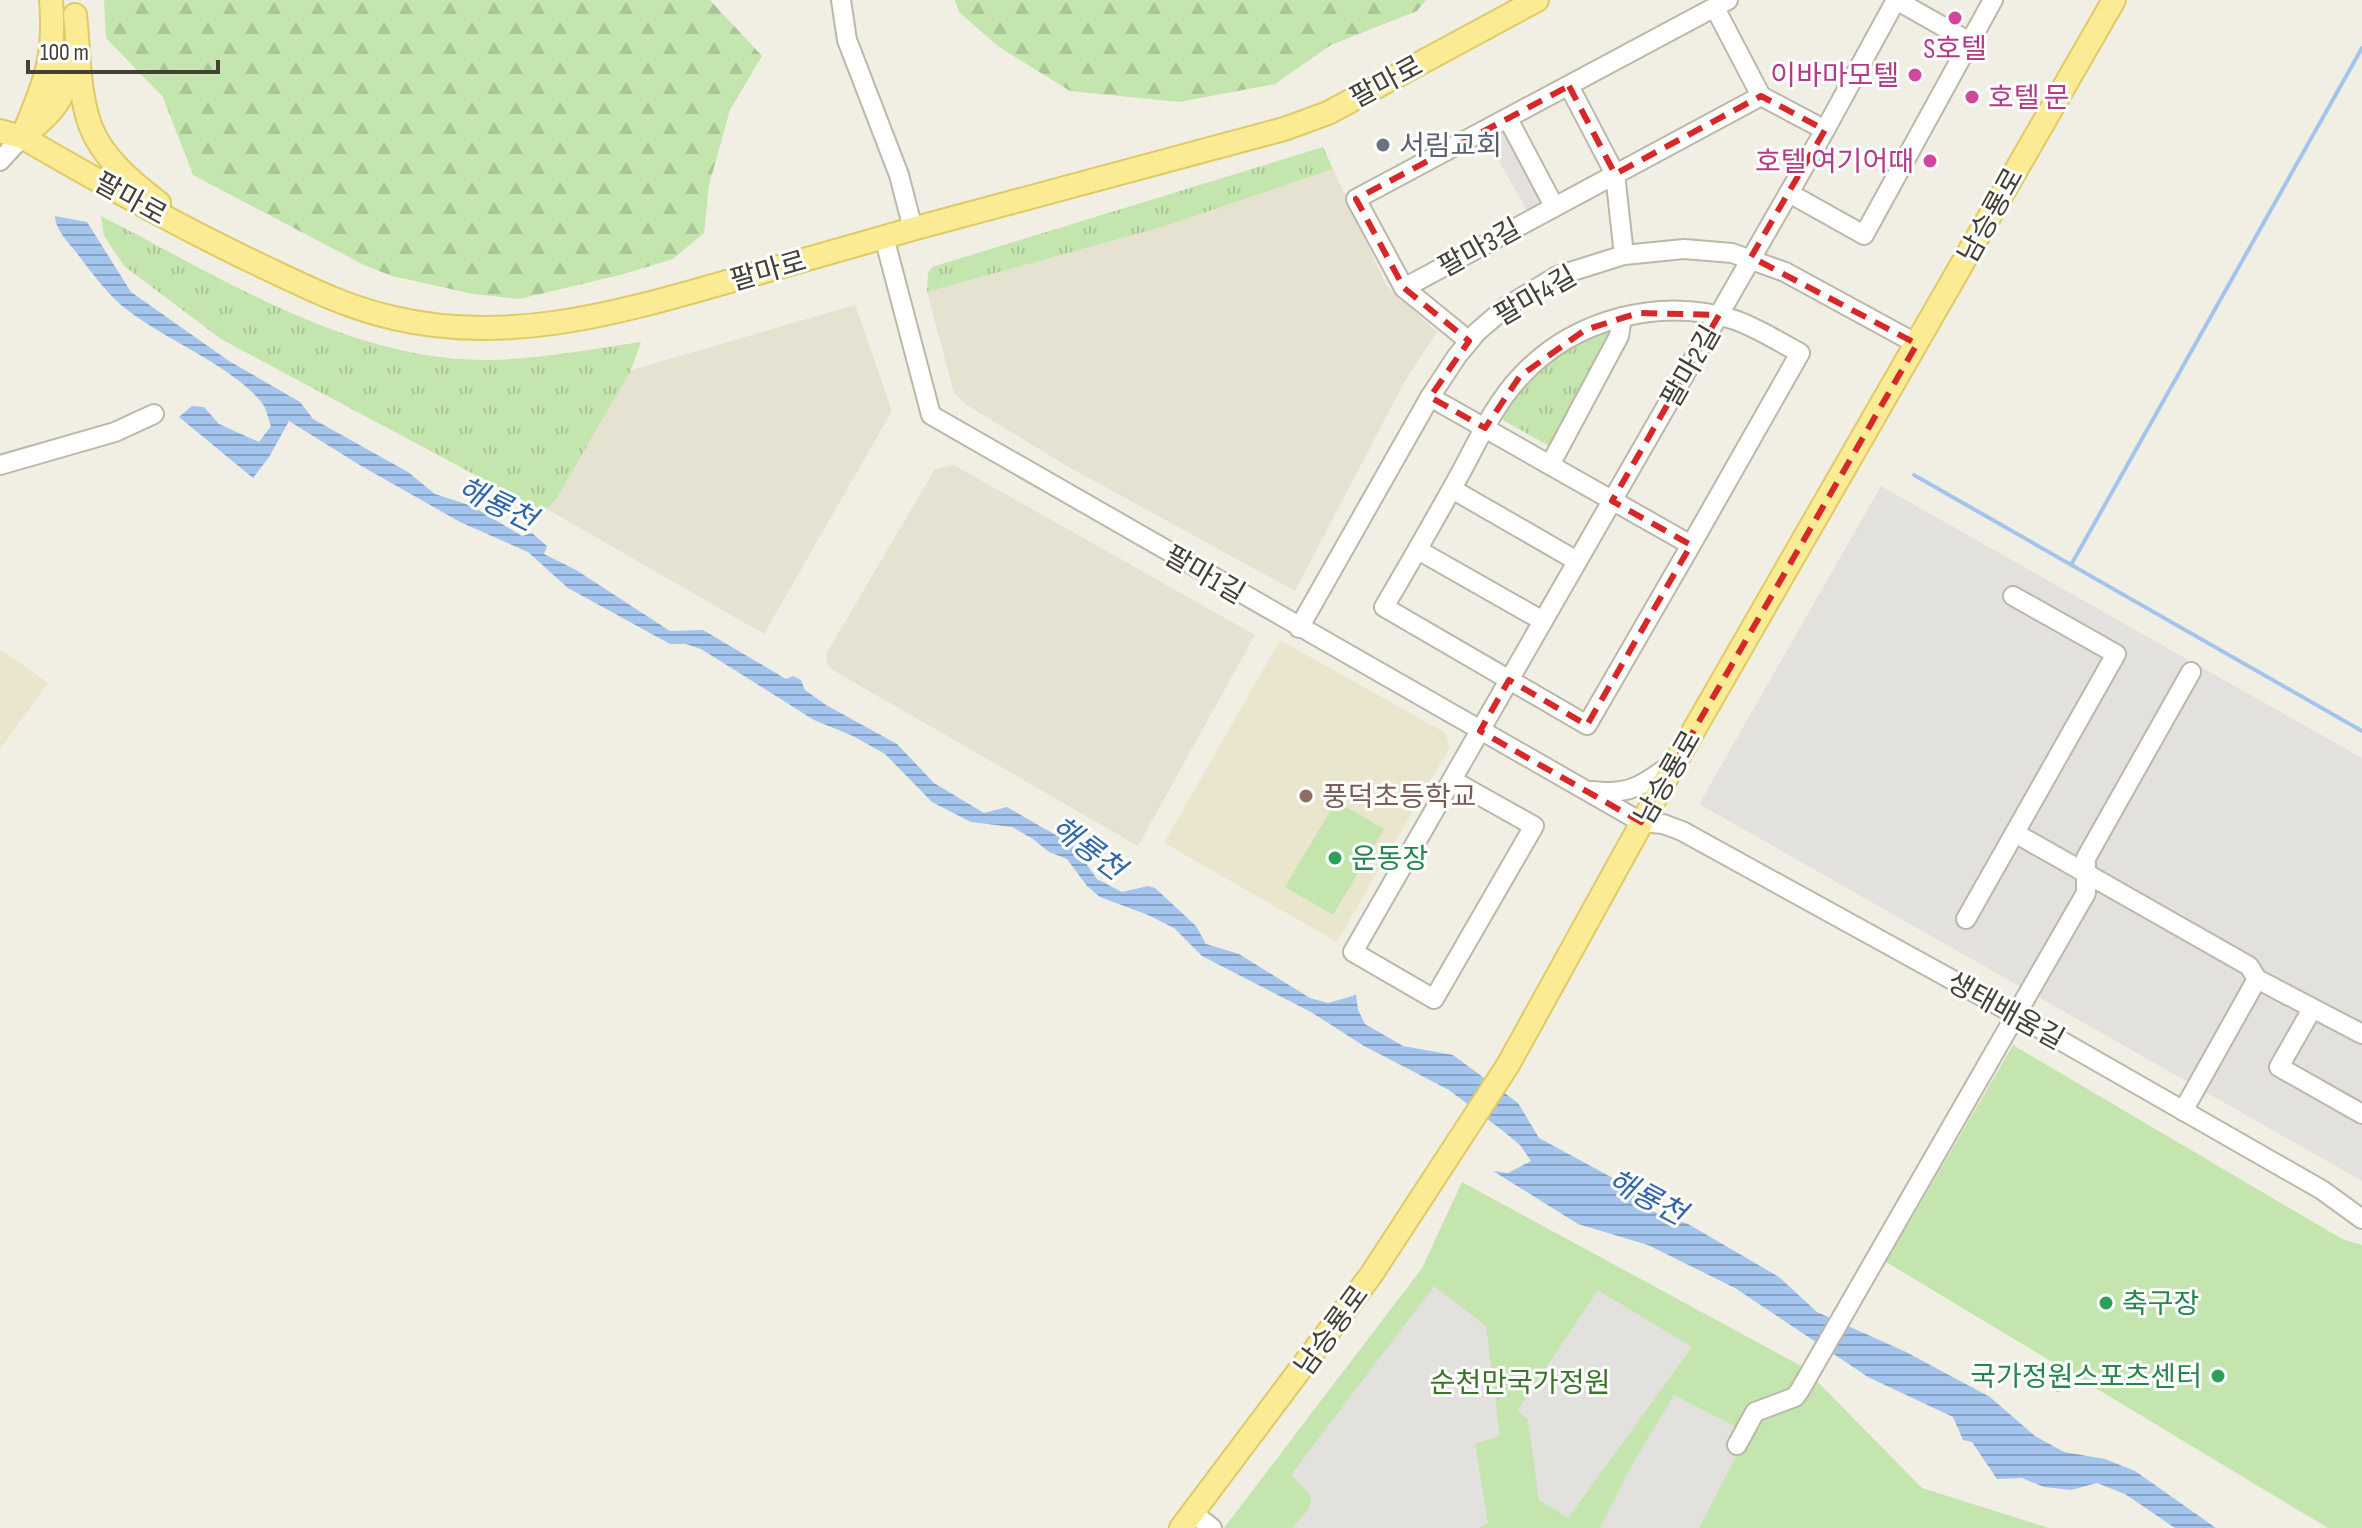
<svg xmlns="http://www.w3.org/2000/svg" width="2362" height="1528" viewBox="0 0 2362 1528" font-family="'Sofia Sans Condensed','Noto Sans KR',sans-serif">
	<defs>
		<pattern id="forest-firs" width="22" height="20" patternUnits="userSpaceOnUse" patternTransform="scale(2)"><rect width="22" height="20" fill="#c5e5ae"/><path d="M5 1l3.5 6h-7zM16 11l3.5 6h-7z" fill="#aac696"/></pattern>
		<pattern id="park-tufts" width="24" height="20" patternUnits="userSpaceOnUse" patternTransform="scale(2)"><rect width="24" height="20" fill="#c5e5ae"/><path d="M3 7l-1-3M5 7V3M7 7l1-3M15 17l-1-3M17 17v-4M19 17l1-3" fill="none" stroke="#aac696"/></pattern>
		<pattern id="water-rules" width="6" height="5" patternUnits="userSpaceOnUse" patternTransform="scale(2)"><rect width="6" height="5" fill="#a2c4ed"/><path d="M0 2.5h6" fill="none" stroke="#86a1c1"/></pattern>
	</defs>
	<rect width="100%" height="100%" fill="#f1efe4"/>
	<!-- residential -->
	<g fill="#e5e2d2">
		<polygon points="1333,169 1386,285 1437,332 1405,381 1295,591 1067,466 968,406 954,393 927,292 1162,227"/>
		<polygon points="855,305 892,411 764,634 547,509 631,370"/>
		<polygon points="954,465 1255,635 1138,846 831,669 827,662 826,654 935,469"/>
	</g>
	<!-- education -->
	<g fill="#eae6ce">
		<polygon points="1280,640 1444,732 1448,740 1449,749 1337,942 1164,843"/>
		<polygon points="0,649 48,683 0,749"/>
	</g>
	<!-- green -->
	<g fill="#c5e5ae">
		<polygon points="1336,801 1384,829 1333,915 1285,887"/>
		<polygon points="2013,1045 2342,1239 2362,1245 2362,1528 2328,1528 1886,1262"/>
		<polygon points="1462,1182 1803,1367 1922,1488 2049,1528 1224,1528 1422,1268"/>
	</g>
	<!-- forest -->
	<g fill="url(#forest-firs)">
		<polygon points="104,0 710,0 762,56 730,110 709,185 704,233 673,259 624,274 519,299 473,294 392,276 364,265 193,175 163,97 106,38"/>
		<polygon points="955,0 1426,0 1417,11 1331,45 1275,84 1179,102 1070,91 999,47 959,12"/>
	</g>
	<!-- park -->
	<g fill="url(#park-tufts)">
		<polygon points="1323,147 1333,169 1162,227 927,292 928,273 932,267"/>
		<path d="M 101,216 C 221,277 350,362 490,360 C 540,359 591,349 641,342 L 631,370 L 556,499 L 547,509 L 539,509 L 221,339 L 124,266 L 104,236 Z"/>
		<polygon points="1608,324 1614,332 1551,447 1499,418 1509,401 1545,360"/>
	</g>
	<!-- parking -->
	<g fill="#e2e1dd">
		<polygon points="1507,128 1547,203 1529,214 1486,138"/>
		<polygon points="1881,486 2362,758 2362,1181 1699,804"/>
		<polygon points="1434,1286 1486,1326 1500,1436 1475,1444 1488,1523 1479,1528 1292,1528 1308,1510 1311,1499 1308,1492 1291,1475"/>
		<polygon points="1598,1290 1692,1347 1568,1518 1539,1500 1528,1420 1517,1411"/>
		<polygon points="1674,1395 1748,1433 1699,1528 1600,1528 1630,1468"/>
	</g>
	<!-- water -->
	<path fill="url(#water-rules)" d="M 55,216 L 87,222 L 131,292 L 229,361 L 300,402 L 313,419 L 408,472 L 435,494 L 472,506 L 522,536 L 532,533 L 547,546 L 544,554 L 576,570 L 670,631 L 703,630 L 786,679 L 793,676 L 801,680 L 805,690 L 826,705 L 897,744 L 934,783 L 984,813 L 1007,807 L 1073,845 L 1097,879 L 1122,892 L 1148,886 L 1155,888 L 1196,926 L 1206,944 L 1239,954 L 1310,998 L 1328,1003 L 1356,995 L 1358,1010 L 1365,1024 L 1403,1046 L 1453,1055 L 1518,1103 L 1539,1138 L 1624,1184 L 1649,1210 L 1688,1224 L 1779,1277 L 1817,1312 L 1906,1352 L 1990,1397 L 2035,1436 L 2064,1452 L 2105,1459 L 2135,1471 L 2216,1528 L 2175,1528 L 2125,1494 L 2097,1483 L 2071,1490 L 2044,1487 L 2022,1478 L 1997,1479 L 1972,1442 L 1963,1440 L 1953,1417 L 1868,1377 L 1735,1288 L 1648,1245 L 1578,1224 L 1493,1171 L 1508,1173 L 1531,1161 L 1520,1145 L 1503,1131 L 1449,1090 L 1364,1046 L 1311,1012 L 1202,956 L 1174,928 L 1148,915 L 1100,897 L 1087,886 L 1067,859 L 1049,852 L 1033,839 L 1012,827 L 971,822 L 932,802 L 885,754 L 853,736 L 814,720 L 701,649 L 686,644 L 670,644 L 568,588 L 528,552 L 460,522 L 358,464 L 289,421 L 269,457 L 253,478 L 179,417 L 192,406 L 204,407 L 219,424 L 259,442 L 271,426 C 268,419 267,409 262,403 C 235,368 167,340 130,312 C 107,295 93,274 76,252 C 68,242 55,229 55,216 Z"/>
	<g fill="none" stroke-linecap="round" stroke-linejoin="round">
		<!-- stream -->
		<g stroke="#a2c4ed" stroke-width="4">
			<polyline points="1914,475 2362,731"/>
			<polyline points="2071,565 2362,48"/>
			<polyline points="2052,1386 2058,1390"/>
		</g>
		<defs>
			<g id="minor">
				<polyline points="841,0 847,40 899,175 913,229"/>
				<polyline points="1896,0 1970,42"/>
				<polyline points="1715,8 1761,96 1825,130"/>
				<polyline points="1569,86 1615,174 1624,255"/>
				<polyline points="1508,119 1554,206"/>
				<polyline points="0,161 22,137"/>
				<polyline points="1789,193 1864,235 1993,0"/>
				<polyline points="884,237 931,415 1641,822 1663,824 1682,831 2016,1015 2322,1190 2362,1219"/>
				<polyline points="1404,288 1761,96"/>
				<polyline points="1469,341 1404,288 1356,199 1728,0"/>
				<path d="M 1430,397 C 1517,447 1604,496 1691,545 L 1587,725 L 1384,607 C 1410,563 1435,519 1460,474 C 1478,441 1495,403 1521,376 C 1574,319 1660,296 1735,320 C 1758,328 1779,342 1800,353 L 1691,545"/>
				<polyline points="0,465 115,432 154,414"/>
				<polyline points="1550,465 1619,336 1622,317"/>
				<polyline points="1452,489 1577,561"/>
				<polyline points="1418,550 1543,621"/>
				<polyline points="1299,628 1430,397 1457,356 1477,332 1506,307 1557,276 1624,255 1684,249 1732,253 1785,272 1917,344"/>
				<polyline points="1452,780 1534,826 1434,999 1353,952 1825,130 1896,0"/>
				<path d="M 1592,791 C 1630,796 1645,784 1674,762"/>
				<polyline points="2015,833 2249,966 2257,979 2362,1034"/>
				<polyline points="1966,919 2116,654 2013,596"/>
				<polyline points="2312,1009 2279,1067 2362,1114"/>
				<polyline points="2183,1111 2257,979"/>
				<polyline points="1737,1445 1755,1412 1795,1397 1800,1390 2086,893 2086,858 2191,672"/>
				<polyline points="1193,1513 1212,1528"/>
			</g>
			<g id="major">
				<path d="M 75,15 C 79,50 78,91 90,125 C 102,158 133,183 159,203"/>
				<path d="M 0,131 L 22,137 C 101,183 181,228 264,267 C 306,287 348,308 394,318 C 504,344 611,315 716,285 C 783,266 849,247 916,228 C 1038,194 1161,163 1284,129 L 1328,113 L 1537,0"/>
				<path d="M 24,132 C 45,83 56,55 51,0"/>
				<path d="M 22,137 C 53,113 68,98 70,57"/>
				<polyline points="1181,1528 1371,1275 1508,1065 1676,761 2114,0"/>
			</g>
		</defs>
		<!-- minor casing -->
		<use href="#minor" stroke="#bcb8a7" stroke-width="22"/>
		<!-- major casing -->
		<use href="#major" stroke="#dfcb65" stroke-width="26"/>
		<!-- minor -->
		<use href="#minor" stroke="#fff" stroke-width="18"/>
		<!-- major -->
		<use href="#major" stroke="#faeb94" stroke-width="22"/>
	</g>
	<!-- marked area -->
	<path fill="none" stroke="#d62828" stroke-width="6" stroke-dasharray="16 10" stroke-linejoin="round" d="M 1569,86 L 1615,174 L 1761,96 L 1825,130 L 1751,257 L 1917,344 L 1641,822 L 1480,731 L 1509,680 L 1587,725 L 1691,545 L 1612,501 L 1719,315 L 1638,313 L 1585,330 L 1520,376 L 1485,428 L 1430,397 L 1469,341 L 1404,288 L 1356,199 Z"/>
	<!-- markers -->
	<g fill="#d1479c" stroke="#fff" stroke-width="3">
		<circle cx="1955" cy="18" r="8"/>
		<circle cx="1915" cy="75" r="8"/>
		<circle cx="1972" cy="97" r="8"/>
		<circle cx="1930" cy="161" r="8"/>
	</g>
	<circle fill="#6b7280" stroke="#fff" stroke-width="3" cx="1383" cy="145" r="8"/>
	<circle fill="#8d6e63" stroke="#fff" stroke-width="3" cx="1306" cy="796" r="8"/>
	<g fill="#2e9e5b" stroke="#fff" stroke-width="3">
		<circle cx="1335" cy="858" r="8"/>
		<circle cx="2106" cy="1303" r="8"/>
		<circle cx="2218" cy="1376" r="8"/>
	</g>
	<g text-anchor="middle" stroke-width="6" stroke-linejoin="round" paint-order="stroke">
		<!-- hotel labels -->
		<g font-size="28" fill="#b23c85" stroke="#fff" text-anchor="end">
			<text x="1955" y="58" text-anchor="middle">S호텔</text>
			<text x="1899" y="85">이바마모텔</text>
			<text x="1988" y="107" text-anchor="start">호텔 문</text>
			<text x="1914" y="171">호텔 여기어때</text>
		</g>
		<!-- street labels -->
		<g font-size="28" fill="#434034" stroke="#fff">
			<text transform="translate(1386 81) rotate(-28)" y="10">팔마로</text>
			<text transform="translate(131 198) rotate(29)" y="10">팔마로</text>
			<text transform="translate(1990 215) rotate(-61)" y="10">남승룡로</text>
			<text transform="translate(1479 247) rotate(-29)" y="10">팔마3길</text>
			<text transform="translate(768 270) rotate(-16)" y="10">팔마로</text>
			<text transform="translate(1535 295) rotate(-30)" y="10">팔마4길</text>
			<text transform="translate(1690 366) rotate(-60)" y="10">팔마2길</text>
			<text transform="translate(1205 574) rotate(30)" y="10">팔마1길</text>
			<text transform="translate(1667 777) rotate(-60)" y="10">남승룡로</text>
			<text transform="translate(2006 1010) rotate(29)" y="10">생태배움길</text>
			<text transform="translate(1331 1330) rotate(-54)" y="10">남승룡로</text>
		</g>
		<!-- worship labels -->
		<g font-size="28" fill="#5b616d" stroke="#fff" text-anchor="start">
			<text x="1399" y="155">서림교회</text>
		</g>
		<!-- education labels -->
		<g font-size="28" fill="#785e54" stroke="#fff" text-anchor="start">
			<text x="1322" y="806">풍덕초등학교</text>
		</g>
		<!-- leisure labels -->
		<g font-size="28" fill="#27864d" stroke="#fff" text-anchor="start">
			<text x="1351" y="868">운동장</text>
			<text x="2122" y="1313">축구장</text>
			<text x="2202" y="1386" text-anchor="end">국가정원스포츠센터</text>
		</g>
		<!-- park labels -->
		<g font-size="28" fill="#3c732a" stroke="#fff">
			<text x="1520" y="1392">순천만국가정원</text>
		</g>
		<!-- water labels -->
		<g font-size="30" font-style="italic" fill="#3267ab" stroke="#fff">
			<text transform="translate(497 504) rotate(26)" y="10">해룡천</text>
			<text transform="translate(1088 848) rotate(37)" y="10">해룡천</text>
			<text transform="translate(1647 1197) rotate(28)" y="10">해룡천</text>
		</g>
	</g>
	<!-- scale -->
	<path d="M28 60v12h190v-12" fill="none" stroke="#434034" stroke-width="4"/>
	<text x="40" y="60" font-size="24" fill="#434034" stroke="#ffffff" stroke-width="6" paint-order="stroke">100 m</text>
</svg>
